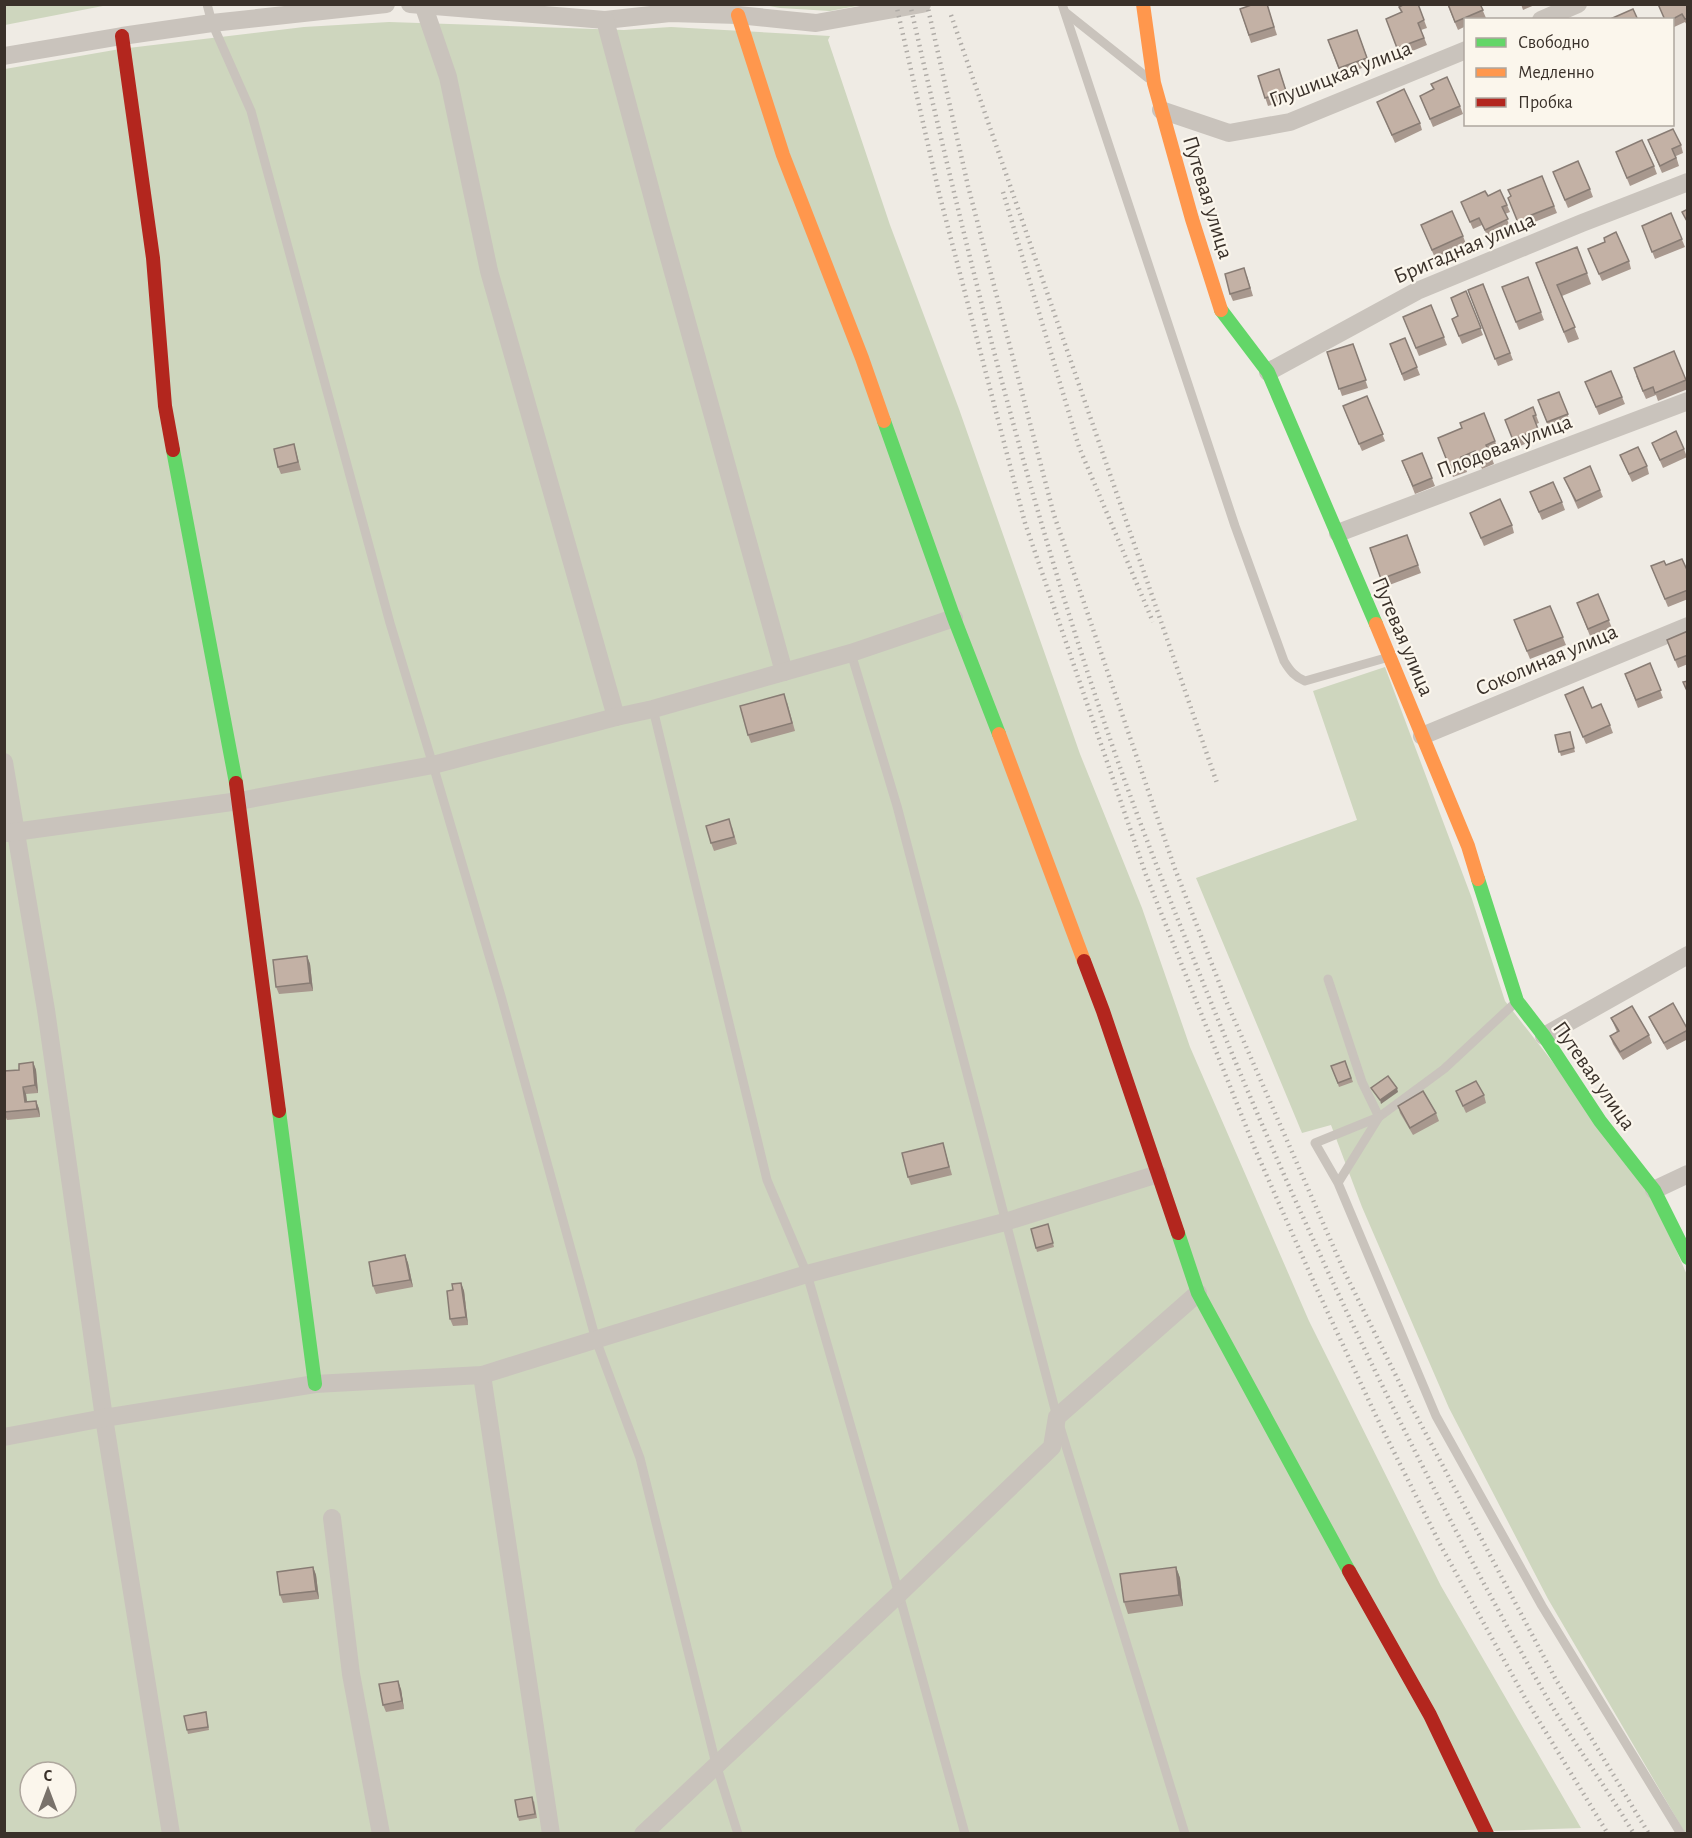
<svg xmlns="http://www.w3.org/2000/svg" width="1692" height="1838" viewBox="0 0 1692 1838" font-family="'Alegreya Sans',sans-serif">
	<rect width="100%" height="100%" fill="#efebe4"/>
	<!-- green -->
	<g fill="#ced6be" fill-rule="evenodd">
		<polygon points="5,4 108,4 108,5 5,25"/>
		<polygon points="764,5 862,5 830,11 780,8"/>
		<path d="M 389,22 L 624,30 L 671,27 L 830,36 L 828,40 L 890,225 L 959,409 L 1080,754 L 1142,908 L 1190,1047 L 1309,1321 L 1441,1586 L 1581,1828 L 1493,1831 L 1488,1834 L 5,1834 L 5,69 L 120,49 L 304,27 ZM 30,1772 L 66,1772 L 66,1808 L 30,1808 Z"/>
		<polygon points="1385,667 1471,896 1505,1001 1647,1183 1687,1275 1687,1833 1685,1833 1548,1599 1449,1408 1362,1207 1331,1125 1302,1133 1196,878 1357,820 1313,691"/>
	</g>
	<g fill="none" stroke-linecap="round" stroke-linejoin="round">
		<!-- lane -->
		<g stroke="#c9c3bc" stroke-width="9">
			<polyline points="207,4 212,23 251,111 390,623 433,765 501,996 596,1340 640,1458 716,1764 738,1834"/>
			<path d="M 1062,4 L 1235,526 L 1284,661 C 1290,671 1295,677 1305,681 L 1389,657"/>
			<polyline points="1065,12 1148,78"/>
			<polyline points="851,653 897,806 1057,1417 1185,1834"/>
			<polyline points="653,709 767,1180 807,1274 899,1594 965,1834"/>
			<polyline points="1328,979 1362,1082 1379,1117 1444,1069 1515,1003"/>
			<polyline points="1338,1183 1379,1117 1315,1143 1338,1183 1436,1416 1542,1606 1681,1834"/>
		</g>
		<!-- street -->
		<g stroke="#c9c3bc" stroke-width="18">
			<polyline points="410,4 605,20 670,13 738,15 816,23 922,4"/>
			<polyline points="424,7 448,77 489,271 616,717"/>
			<polyline points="605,20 660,225 784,672"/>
			<polyline points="1541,20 1578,4"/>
			<polyline points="4,56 122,36 212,23 386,4"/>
			<polyline points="1161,110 1229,133 1290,122 1466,50"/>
			<polyline points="1268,372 1417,291 1582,223 1688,182"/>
			<polyline points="1338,533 1688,401"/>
			<polyline points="1422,736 1688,626"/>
			<polyline points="4,762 46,1010 104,1418 171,1834"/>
			<polyline points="7,833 239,801 433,765 616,717 653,709 851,653 954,618"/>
			<polyline points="1544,1036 1688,955"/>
			<polyline points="1654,1190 1688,1174"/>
			<polyline points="482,1375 551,1834"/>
			<polyline points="4,1437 104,1418 315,1384 482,1375 807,1274 1005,1222 1158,1174"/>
			<polyline points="332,1518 351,1674 381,1834"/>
			<polyline points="643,1834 899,1594 1052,1447 1057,1417 1198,1293"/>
		</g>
		<!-- fast -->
		<g stroke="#63d668" stroke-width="14">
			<polyline points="1221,310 1268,372 1376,624"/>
			<polyline points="884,421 954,618 999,734"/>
			<polyline points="173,450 236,783"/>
			<polyline points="1478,879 1517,1001 1544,1036 1600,1121 1654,1190 1688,1258"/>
			<polyline points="279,1111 315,1384"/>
			<polyline points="1178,1233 1198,1293 1349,1571"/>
		</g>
		<!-- slow -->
		<g stroke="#ff974d" stroke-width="14">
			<polyline points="1143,4 1154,83 1192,219 1221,310"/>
			<polyline points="738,15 783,155 862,358 884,421"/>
			<polyline points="1376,624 1468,846 1478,879"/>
			<polyline points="999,734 1084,961"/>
		</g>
		<!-- jam -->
		<g stroke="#b3261e" stroke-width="14">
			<polyline points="122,36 153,258 165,406 173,450"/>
			<polyline points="236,783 279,1111"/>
			<polyline points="1084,961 1103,1011 1178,1233"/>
			<polyline points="1349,1571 1430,1715 1487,1834"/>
		</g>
		<!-- rail -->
		<g stroke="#b0aca7" stroke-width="4.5" stroke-dasharray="1.5 4.5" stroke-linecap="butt">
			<polyline points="896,4 939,193 1025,523 1146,875 1255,1149 1315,1285 1377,1418 1441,1546 1525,1698 1608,1834"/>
			<path d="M 910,4 C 966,250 1026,495 1108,733 C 1136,815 1168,895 1200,975 C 1297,1218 1410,1454 1538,1682 C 1567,1734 1603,1782 1634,1834"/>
			<polyline points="927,4 968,186 1054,515 1175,869 1227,1003 1344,1271 1407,1398 1555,1678 1649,1834"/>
			<polyline points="951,15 1218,786"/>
			<polyline points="1003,192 1079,447 1153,622"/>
		</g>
	</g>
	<!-- wall -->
	<g fill="#a8988e">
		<polygon points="1267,4 1277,35 1251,43 1240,9"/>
		<polygon points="1418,4 1427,28 1421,30 1427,45 1400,56 1386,19 1402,12"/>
		<polygon points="1447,4 1480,4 1486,18 1482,20 1466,20 1466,26 1458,30"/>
		<polygon points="1521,4 1537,4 1523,10"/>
		<polygon points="1658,4 1688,4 1688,27 1685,22 1672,28 1672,20 1665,20"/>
		<polygon points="1357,30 1370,65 1341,76 1328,40"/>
		<polygon points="1279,69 1289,99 1268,106 1258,76"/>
		<polygon points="1420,96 1460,106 1463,114 1433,127"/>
		<polygon points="1377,102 1420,123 1422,130 1395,143"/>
		<polygon points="1648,140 1681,145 1683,153 1676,156 1679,166 1662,173"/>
		<polygon points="1616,152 1654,166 1657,174 1630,186"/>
		<polygon points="1553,172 1590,189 1593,197 1568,208"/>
		<polygon points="1542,176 1557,213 1532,223 1533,227 1522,232 1508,198"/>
		<polygon points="1488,196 1507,205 1510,212 1505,214 1510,227 1488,237 1482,225 1473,229 1461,202"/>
		<polygon points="1671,213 1685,247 1655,259 1642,226"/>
		<polygon points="1421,225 1463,236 1466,244 1435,258"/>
		<polygon points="1605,242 1629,261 1631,269 1602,281 1588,249"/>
		<polygon points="1587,273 1591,284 1562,296 1579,339 1568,343 1540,274"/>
		<polygon points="1247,276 1253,296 1233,301 1230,294"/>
		<polygon points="1483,284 1513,360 1498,366 1468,290"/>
		<polygon points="1502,287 1541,312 1544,320 1519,330"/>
		<polygon points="1466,291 1483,335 1462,344 1452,319 1458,316"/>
		<polygon points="1431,305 1447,345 1419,356 1403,317"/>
		<polygon points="1405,338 1420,375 1404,381 1390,344"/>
		<polygon points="1353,344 1368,388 1342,396 1327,352"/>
		<polygon points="1636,376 1686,380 1688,389 1658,401 1656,395 1646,399"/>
		<polygon points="1588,389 1622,397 1625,404 1599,415"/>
		<polygon points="1559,392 1570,421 1550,430 1538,400"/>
		<polygon points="1367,396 1385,441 1362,451 1346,414"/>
		<polygon points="1533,407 1539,423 1536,424 1541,437 1516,448 1505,420"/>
		<polygon points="1438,438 1495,441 1499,453 1491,456 1494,464 1482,469 1479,462 1466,468 1467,472 1453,477"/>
		<polygon points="1652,443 1684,449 1687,457 1663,468"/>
		<polygon points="294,444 301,470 281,474 278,467"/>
		<polygon points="1422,453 1435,486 1415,494 1402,461"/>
		<polygon points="1620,455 1647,466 1649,474 1632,482"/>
		<polygon points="1564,478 1600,490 1603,497 1578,509"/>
		<polygon points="1530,492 1562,502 1565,510 1542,520"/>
		<polygon points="1470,513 1512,525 1514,533 1484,546"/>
		<polygon points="1407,535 1421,573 1384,587 1370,548"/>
		<polygon points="1666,565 1688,572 1688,599 1668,607 1651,566"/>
		<polygon points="1598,594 1612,628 1590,636 1577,603"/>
		<polygon points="1550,606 1566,645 1530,659 1514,620"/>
		<polygon points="1688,631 1688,664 1678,668 1667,640"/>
		<polygon points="1650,663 1663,698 1638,708 1625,674"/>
		<polygon points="787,702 795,731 751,743 748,735"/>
		<polygon points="1568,702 1610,725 1613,733 1586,744"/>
		<polygon points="1570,732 1575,752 1561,756 1555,735"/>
		<polygon points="732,827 737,844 714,851 711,843"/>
		<polygon points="307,956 310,964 313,991 279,994 276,987"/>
		<polygon points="1649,1017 1688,1029 1688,1039 1667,1050 1652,1024"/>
		<polygon points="1611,1018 1649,1035 1652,1043 1623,1060 1613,1044 1610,1036 1617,1032"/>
		<polygon points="1345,1061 1353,1082 1339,1087 1331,1066"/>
		<polygon points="33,1062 36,1070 38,1093 26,1094 27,1102 36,1101 39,1109 40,1117 7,1120 4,1113 4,1071 19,1070"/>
		<polygon points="1456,1091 1484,1095 1486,1103 1466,1113"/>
		<polygon points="1398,1106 1436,1113 1439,1121 1413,1135 1400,1113"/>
		<polygon points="943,1143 952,1175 911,1185 908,1177"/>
		<polygon points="1048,1224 1054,1247 1037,1252 1031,1229"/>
		<polygon points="405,1255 408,1263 413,1287 376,1294 373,1286"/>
		<polygon points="461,1283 464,1291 468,1325 453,1326 450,1319 453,1290"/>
		<polygon points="313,1567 316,1575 319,1599 283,1603 280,1595"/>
		<polygon points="1176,1567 1180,1578 1183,1606 1128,1614 1124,1602"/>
		<polygon points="401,1689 404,1709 386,1712 383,1705"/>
		<polygon points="206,1712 209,1730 188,1734 187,1730"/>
		<polygon points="534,1801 537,1818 519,1821 518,1817"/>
	</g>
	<!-- shaded-wall -->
	<g fill="#887c74">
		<polygon points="307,956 310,964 313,991 310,983"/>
		<polygon points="33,1062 36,1070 38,1093 35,1085"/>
		<polygon points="23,1087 26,1094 28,1110 25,1102"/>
		<polygon points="1397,1088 1398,1092 1381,1104 1380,1100"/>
		<polygon points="36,1101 39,1109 40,1117 37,1109"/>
		<polygon points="405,1255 408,1263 413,1287 410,1280"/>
		<polygon points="461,1283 464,1291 468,1325 466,1317"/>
		<polygon points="313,1567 316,1575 319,1599 316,1591"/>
		<polygon points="1176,1567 1180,1578 1183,1606 1179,1595"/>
		<polygon points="398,1681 401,1689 404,1709 402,1701"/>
	</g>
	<!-- building -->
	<g fill="#c3b1a5" stroke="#887c74" stroke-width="1.5">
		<polygon points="1254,4 1267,4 1274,27 1249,35 1240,9"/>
		<polygon points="1405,4 1418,4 1424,20 1418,23 1424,38 1397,48 1386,19 1402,12 1399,7"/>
		<polygon points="1448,4 1480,4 1483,10 1455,22"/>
		<polygon points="1658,4 1688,4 1688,18 1685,19 1682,14 1671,20 1665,20"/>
		<polygon points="1633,9 1638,20 1608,20"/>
		<polygon points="1357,30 1367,58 1339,68 1328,40"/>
		<polygon points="1279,69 1286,91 1265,98 1258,76"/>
		<polygon points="1447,77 1460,106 1430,119 1420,96 1434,89 1431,84"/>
		<polygon points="1404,89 1420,123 1392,135 1377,102"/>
		<polygon points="1673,129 1681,145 1672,149 1676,158 1660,166 1648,140"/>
		<polygon points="1642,140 1654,166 1627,178 1616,152"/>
		<polygon points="1578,161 1590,189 1565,200 1553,172"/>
		<polygon points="1542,176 1554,206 1529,216 1531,220 1519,225 1508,198 1511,196 1508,190"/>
		<polygon points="1500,190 1507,205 1502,207 1508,219 1485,230 1479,218 1470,222 1461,202 1485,191 1488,196"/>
		<polygon points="1688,209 1688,223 1682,212"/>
		<polygon points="1452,211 1463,236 1432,250 1421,225"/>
		<polygon points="1671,213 1682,239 1652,252 1642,226"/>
		<polygon points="1616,232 1629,261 1599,274 1588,249 1605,242 1604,238"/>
		<polygon points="1577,247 1587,273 1557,285 1575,327 1564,332 1536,263"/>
		<polygon points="1244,268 1250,288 1230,294 1225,274"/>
		<polygon points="1528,277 1541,312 1516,322 1502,287"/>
		<polygon points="1483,284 1510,353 1495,359 1468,290"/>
		<polygon points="1466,291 1481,328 1459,336 1452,319 1458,316 1451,298"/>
		<polygon points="1431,305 1444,337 1416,348 1403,317"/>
		<polygon points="1405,338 1417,367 1402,374 1390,344"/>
		<polygon points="1353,344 1366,380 1339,389 1327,352"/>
		<polygon points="1674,351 1686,380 1655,393 1653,387 1643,391 1634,368"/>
		<polygon points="1611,371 1622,397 1596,407 1585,382"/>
		<polygon points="1559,392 1568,414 1547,422 1538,400"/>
		<polygon points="1367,396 1383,434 1359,444 1343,406"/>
		<polygon points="1533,407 1536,415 1533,416 1538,429 1513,440 1505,420"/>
		<polygon points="1484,413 1495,441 1486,445 1490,453 1478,458 1475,451 1461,457 1463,460 1449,466 1438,438 1462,428 1460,423"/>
		<polygon points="1676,431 1684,449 1660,460 1652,443"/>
		<polygon points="294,444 298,462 278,467 274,449"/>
		<polygon points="1638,447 1647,466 1629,474 1620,455"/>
		<polygon points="1422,453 1432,478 1413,486 1402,461"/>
		<polygon points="1590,466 1600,490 1576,501 1564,478"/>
		<polygon points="1553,482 1562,502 1539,512 1530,492"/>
		<polygon points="1500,499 1512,525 1481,538 1470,513"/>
		<polygon points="1407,535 1418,565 1381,579 1370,548"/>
		<polygon points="1682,559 1688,572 1688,590 1665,599 1651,566 1664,561 1666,565"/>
		<polygon points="1598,594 1609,620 1588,629 1577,603"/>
		<polygon points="1550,606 1563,637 1527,651 1514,620"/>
		<polygon points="1688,631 1688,655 1675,660 1667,640"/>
		<polygon points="1650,663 1661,690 1636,700 1625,674"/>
		<polygon points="1688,681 1688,693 1683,682"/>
		<polygon points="1583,687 1592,708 1601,704 1610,725 1583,737 1565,695"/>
		<polygon points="784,694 792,723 748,735 740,706"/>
		<polygon points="1570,732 1574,748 1559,752 1555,735"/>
		<polygon points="729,819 734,837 711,843 706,826"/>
		<polygon points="307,956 310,983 276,987 273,960"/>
		<polygon points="1673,1003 1688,1030 1664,1043 1649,1017"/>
		<polygon points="1632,1006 1649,1035 1620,1052 1610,1036 1619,1031 1611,1018"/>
		<polygon points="1345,1061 1351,1078 1338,1083 1331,1066"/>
		<polygon points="33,1062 35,1085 23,1087 25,1102 36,1101 37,1109 4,1112 4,1071 19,1070 19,1064"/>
		<polygon points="1388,1076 1397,1088 1380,1100 1371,1088"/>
		<polygon points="1476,1081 1484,1095 1463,1106 1456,1091"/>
		<polygon points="1423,1091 1436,1113 1410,1128 1398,1106"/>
		<polygon points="943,1143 949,1167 908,1177 902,1153"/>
		<polygon points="1048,1224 1053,1243 1036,1248 1031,1229"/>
		<polygon points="405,1255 410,1280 373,1286 369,1262"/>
		<polygon points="461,1283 466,1317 450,1319 447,1291 453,1290 452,1284"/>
		<polygon points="313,1567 316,1591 280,1595 277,1572"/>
		<polygon points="1176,1567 1179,1595 1124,1602 1120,1574"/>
		<polygon points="398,1681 402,1701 383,1705 379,1684"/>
		<polygon points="206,1712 208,1727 187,1730 184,1716"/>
		<polygon points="532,1797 535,1814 518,1817 515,1800"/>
	</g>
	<g text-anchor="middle" stroke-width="4.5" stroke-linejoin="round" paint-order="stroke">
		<!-- street labels -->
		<g font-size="22" fill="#3a312a" stroke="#fbf6ec">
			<text transform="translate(1340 73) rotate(-21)" y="8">Глушицкая улица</text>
			<text transform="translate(1209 197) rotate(73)" y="8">Путевая улица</text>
			<text transform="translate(1464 247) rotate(-23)" y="8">Бригадная улица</text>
			<text transform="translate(1504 445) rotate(-21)" y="8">Плодовая улица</text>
			<text transform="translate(1404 636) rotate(67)" y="8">Путевая улица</text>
			<text transform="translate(1546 659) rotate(-23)" y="8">Соколиная улица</text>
			<text transform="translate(1595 1075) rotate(55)" y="8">Путевая улица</text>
		</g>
	</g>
	<!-- border -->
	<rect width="1692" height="1838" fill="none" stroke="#3a312a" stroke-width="12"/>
	<!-- legend -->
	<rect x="1464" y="18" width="210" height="108" fill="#fbf6ec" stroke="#aea79e" stroke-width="1.5"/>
	<rect x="1476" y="38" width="30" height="9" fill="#63d668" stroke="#aea79e" stroke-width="1.5"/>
	<text x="1518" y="48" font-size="18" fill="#3a312a">Свободно</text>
	<rect x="1476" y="68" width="30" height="9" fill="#ff974d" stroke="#aea79e" stroke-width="1.5"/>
	<text x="1518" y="78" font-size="18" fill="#3a312a">Медленно</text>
	<rect x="1476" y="98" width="30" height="9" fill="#b3261e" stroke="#aea79e" stroke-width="1.5"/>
	<text x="1518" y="108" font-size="18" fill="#3a312a">Пробка</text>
	<!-- north arrow -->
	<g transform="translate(48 1790)"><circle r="28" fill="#fbf6ec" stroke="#aea79e" stroke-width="1.5"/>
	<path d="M0-4.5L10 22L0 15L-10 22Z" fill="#79726b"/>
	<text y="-9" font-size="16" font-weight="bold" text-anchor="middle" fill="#3a312a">С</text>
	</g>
</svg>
